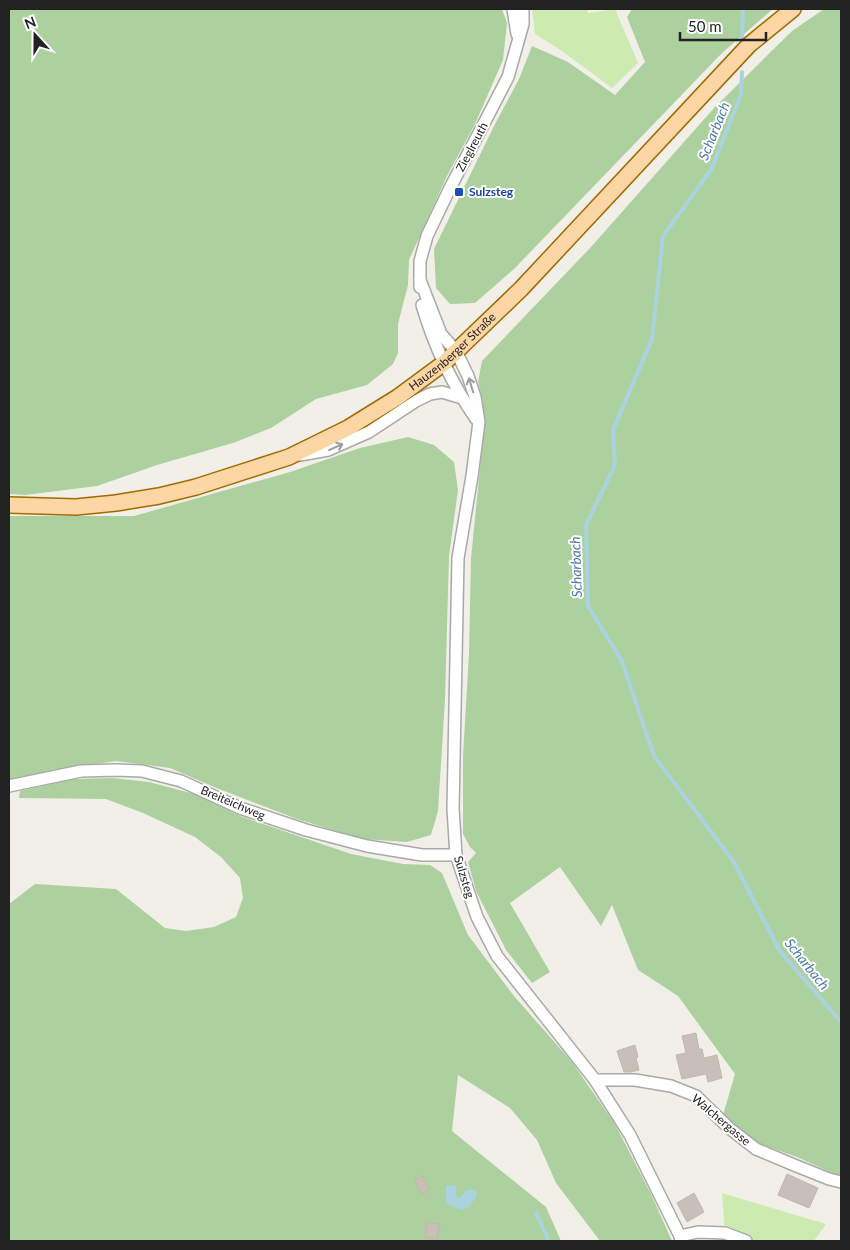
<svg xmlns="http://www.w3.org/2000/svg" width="850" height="1250" viewBox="0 0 850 1250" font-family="Lato,sans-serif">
	<rect width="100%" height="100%" fill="#f2efe9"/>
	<!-- grass -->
	<g fill="#cdebb0">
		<polygon points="532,9 587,9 588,13 616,9 617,14 638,63 612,88 562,51 535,34"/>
		<polygon points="722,1193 826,1224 814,1241 746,1241 725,1233"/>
	</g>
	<!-- forest -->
	<g fill="#add19e">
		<polygon points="9,9 502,9 507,23 503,60 475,124 447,176 409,260 408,285 398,324 398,353 393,364 367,385 316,399 271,428 233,443 157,465 97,486 25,495 9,494"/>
		<polygon points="632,9 773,9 722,53 515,268 475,303 450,304 436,288 434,249 495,124 519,79 532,46 568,62 615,95 645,62 627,17"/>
		<polygon points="824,9 841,9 841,1177 797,1157 757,1143 723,1115 735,1074 678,996 638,970 612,905 601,926 560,867 510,903 550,972 532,983 506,950 476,891 468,862 476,853 470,847 463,834 463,756 469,653 471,558 482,448 483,402 478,382 482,361 591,247 714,108 792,31"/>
		<polygon points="408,437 434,445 454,462 458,490 449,556 445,700 438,811 431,835 407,842 363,839 297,819 214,787 170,768 116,761 61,769 9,782 9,516 134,516 290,472 360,448"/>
		<polygon points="113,778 149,782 198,795 240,816 351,854 403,864 430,865 442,873 468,935 514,996 572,1062 615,1124 651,1194 672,1241 600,1241 556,1183 537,1140 510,1108 458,1075 452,1131 546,1207 561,1241 9,1241 9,904 35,884 116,889 165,928 186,931 214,927 236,917 243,898 240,878 221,857 195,837 143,813 106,799 19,798 20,791 74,779"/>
	</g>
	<!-- water -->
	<polygon fill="#aad3df" points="454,1185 457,1188 455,1196 460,1198 465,1191 475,1189 477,1196 469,1207 461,1210 446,1203 446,1186"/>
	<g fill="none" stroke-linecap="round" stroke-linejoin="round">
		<!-- stream -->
		<g stroke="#aad3df" stroke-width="4">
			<polyline points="742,44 743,9"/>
			<polyline points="742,72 741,94 712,168 663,236 652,339 613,430 615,465 586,525 588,606 622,661 654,756 734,862 779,950 841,1022"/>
			<polyline points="536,1213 549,1241"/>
		</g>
	</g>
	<!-- building -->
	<g fill="#c7bfb8" stroke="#c4b6ab">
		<polygon points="696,1033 699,1049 702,1049 704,1058 717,1055 722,1078 708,1082 706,1074 682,1079 676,1055 686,1053 682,1036"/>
		<polygon points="635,1045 638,1057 636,1058 639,1070 631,1072 624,1072 617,1051"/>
		<polygon points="787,1174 818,1188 809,1208 778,1195"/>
		<polygon points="423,1176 429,1190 421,1194 415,1180"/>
		<polygon points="694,1193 704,1212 687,1222 677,1203"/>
		<polygon points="427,1222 440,1224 437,1239 425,1237"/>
	</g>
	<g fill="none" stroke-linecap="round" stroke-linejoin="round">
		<defs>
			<g id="minor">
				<polyline points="513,9 517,34"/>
				<polyline points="420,280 441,334 456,351 468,376 475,397 479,422 472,476 458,558 453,809 456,855 477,917 497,956 595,1080 630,1135 680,1236 681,1241"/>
				<polyline points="420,287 420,261 427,236 450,188 492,108 508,77 523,24 523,9"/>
				<path d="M 422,305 C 434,346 452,384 476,419"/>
				<polyline points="300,455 328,450 369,432 416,401 430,394 442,392 462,398"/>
				<polyline points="9,786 81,771 116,770 142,771 181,781 240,808 306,830 367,846 422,855 456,855"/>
				<polyline points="595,1080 635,1080 671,1086 696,1096 729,1128 756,1149 794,1165 829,1179 841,1182"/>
				<polyline points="680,1236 698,1232 725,1233 746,1241"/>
			</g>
			<g id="major">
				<path id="s1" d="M 9,505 L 76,507 L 116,503 L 159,496 L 196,487 L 289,457 L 348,428 L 398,397 L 444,363 L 521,289 L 749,45 L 793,9"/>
			</g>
		</defs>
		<!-- minor casing -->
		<use href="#minor" stroke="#a9a9a9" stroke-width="14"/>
		<!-- major casing -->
		<use href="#major" stroke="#a06b00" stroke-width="18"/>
		<!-- minor -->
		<use href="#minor" stroke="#fff" stroke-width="11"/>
		<!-- major -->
		<use href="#major" stroke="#fcd6a4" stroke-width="15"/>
	</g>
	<!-- one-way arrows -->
	<defs><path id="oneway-shaft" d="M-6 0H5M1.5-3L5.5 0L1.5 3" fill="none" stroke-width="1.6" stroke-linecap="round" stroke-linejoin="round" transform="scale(1.25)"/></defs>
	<g stroke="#9c9c9c">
		<use href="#oneway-shaft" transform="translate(471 385) rotate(-107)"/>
		<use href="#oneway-shaft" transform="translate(336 447) rotate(-24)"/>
	</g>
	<!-- markers -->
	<rect fill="#1a4fb4" stroke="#fff" stroke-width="2" x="454" y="187" width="10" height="10" rx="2.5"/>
	<g text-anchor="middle" stroke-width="4" stroke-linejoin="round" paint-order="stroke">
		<!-- street labels -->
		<g font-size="12" fill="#222" stroke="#fff">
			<text transform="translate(472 147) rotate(-62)" y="4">Zieglreuth</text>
			<text dy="4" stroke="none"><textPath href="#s1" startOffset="482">Hauzenberger Straße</textPath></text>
			<text transform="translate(233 803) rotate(23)" y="4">Breiteichweg</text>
			<text transform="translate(464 877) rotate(73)" y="4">Sulzsteg</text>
			<text transform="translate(721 1120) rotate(40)" y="4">Walchergasse</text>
		</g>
		<!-- transit labels -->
		<g font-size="12" font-weight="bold" fill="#164399" stroke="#fff" text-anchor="start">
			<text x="469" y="196">Sulzsteg</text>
		</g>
		<!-- water labels -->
		<g font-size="14" font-style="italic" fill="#4a7aab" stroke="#fff">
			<text transform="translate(714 131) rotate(-68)" y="5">Scharbach</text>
			<text transform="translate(576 567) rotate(-92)" y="5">Scharbach</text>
			<text transform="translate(807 964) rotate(51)" y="5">Scharbach</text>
		</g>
	</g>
	<!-- border -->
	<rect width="850" height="1250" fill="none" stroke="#222222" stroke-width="20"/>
	<!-- north arrow -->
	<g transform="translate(35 35) rotate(339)" stroke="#ffffff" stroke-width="4" paint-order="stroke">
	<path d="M0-4L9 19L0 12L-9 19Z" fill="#222222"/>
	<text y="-8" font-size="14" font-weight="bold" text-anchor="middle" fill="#222222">N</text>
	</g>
	<!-- scale -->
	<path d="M680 32v8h86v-8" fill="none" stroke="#222222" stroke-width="2.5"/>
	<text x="688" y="32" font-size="15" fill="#222222" stroke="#ffffff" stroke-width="4" paint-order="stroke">50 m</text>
</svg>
